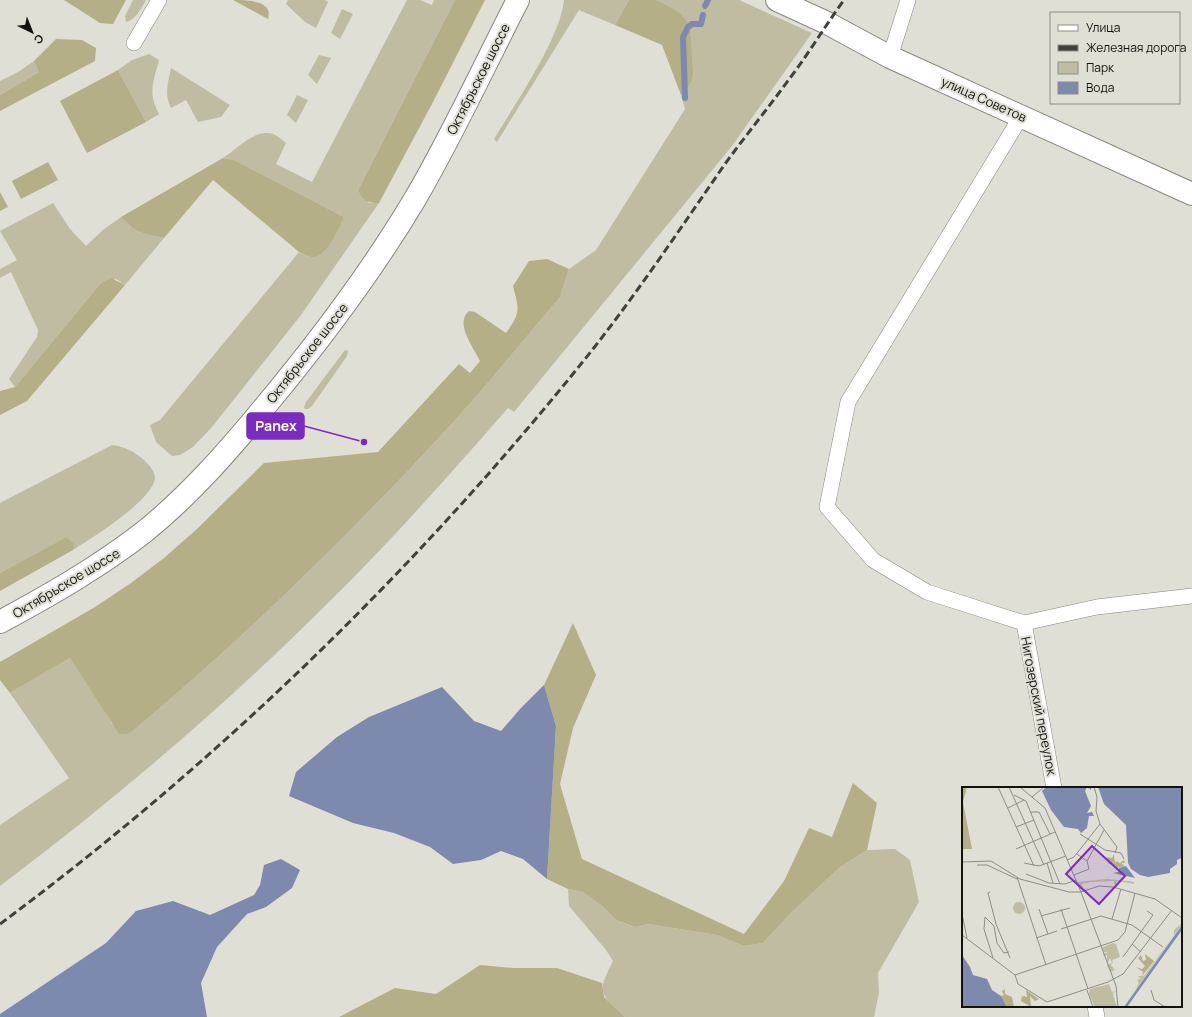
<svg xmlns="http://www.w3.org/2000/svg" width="1192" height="1017" viewBox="0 0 1192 1017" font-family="Manrope,sans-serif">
	<rect width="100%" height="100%" fill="#e0dfd6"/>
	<!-- green -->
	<g fill="#c0bca1">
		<path d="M 133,0 L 146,0 C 141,8 136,20 126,22 L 125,16 Z"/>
		<polygon points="288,0 325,0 328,2 316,28 305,22 286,4"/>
		<path d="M 407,0 L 420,0 L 432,5 L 434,0 L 455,0 L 358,190 L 369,203 L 379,203 L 301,315 L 212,427 L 193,447 L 180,455 L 172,456 L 156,442 L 150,425 L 160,420 L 299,252 L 310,257 L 344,217 L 234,160 L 223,158 C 235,150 252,132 267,133 C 275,133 280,138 286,143 L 276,164 L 312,182 Z"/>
		<path d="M 564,0 L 629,0 L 615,25 L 579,10 L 497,142 L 494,139 C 515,104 560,39 564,0 Z"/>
		<path d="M 654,0 L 739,0 L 812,33 L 732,146 L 514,412 L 508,408 C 451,473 394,538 332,599 C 228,703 117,798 0,886 L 0,825 L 69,778 L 10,693 L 70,658 L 101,705 L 112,724 L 134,730 C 240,641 340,544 434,443 C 478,397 518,346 560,297 L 569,269 L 596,250 L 685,109 L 681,95 L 691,83 Z"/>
		<polygon points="342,9 353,14 340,39 331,33"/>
		<path d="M 149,54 L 159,60 C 153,83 148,93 159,114 L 146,122 L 118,70 L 132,60 Z"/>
		<polygon points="319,55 331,58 317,84 308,75"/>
		<polygon points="34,61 39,72 0,95 0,81 18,72"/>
		<path d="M 171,68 L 230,105 L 221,117 L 198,122 L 186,100 L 171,108 C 164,94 168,83 171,68 Z"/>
		<polygon points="297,95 308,100 296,123 287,115"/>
		<path d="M 53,203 L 70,229 L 86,246 L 104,229 L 121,217 C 135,233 144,234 164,238 L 125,285 L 116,279 L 100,284 L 15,387 L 9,379 L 37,337 L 38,330 L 11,272 L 0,278 L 0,269 L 17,260 L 0,231 Z"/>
		<polygon points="345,350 348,351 347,356 312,406 308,409 305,409 304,407 306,402"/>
		<path d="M 112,445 C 126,447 133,451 144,460 C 149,465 155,471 155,478 C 153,500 92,538 73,550 L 73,544 L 66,537 L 0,573 L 0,503 Z"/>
		<path d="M 895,849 L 910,860 L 919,902 L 878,973 L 879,993 L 874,1017 L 625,1017 C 600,993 596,994 613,961 L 606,950 L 569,906 L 568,889 L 583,892 L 602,906 L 616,920 L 633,927 L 648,924 L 717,935 L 744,946 L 763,943 L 791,913 L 839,868 L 867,850 Z"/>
	</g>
	<!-- forest -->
	<g fill="#b5af87">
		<polygon points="64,0 126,0 113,24 100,23"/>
		<path d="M 233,0 C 246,0 274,0 268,19 Z"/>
		<path d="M 455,0 L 485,0 L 433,102 L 379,203 C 368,203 363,201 358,190 Z"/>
		<polygon points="629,0 655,0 664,4 681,14 690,26 693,73 691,83 681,95 662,45 615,25"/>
		<polygon points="56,39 82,40 96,48 95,61 0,111 0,95 39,72 34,61"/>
		<polygon points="118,70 146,122 87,153 60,101"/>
		<path d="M 223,158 L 234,160 L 344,217 C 338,229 327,258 311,257 C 307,256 302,253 299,252 L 213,180 L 164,238 C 144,234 135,233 121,217 Z"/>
		<polygon points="48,162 58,180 21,199 12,181"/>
		<polygon points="0,192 8,207 0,211"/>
		<path d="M 547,259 L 569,269 L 560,297 C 518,346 478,397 434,443 C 340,544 240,641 134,730 L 127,734 L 119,734 L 70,658 L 10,693 L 0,680 L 0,662 L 95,607 L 131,583 L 164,558 L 198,528 L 264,463 L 378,452 L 459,364 L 470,373 L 480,361 C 474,348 454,323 469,311 L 475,312 L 506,333 C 521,312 519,310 513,286 L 529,261 Z"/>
		<polygon points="111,278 125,285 27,401 0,415 0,391 15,387 100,284"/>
		<polygon points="66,537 74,544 73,550 0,591 0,573"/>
		<polygon points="573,623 596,675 573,728 560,784 582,859 744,934 784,881 809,828 832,837 853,783 877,803 867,850 839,868 791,913 763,943 744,946 717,935 648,924 634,927 616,920 602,906 583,892 568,889 547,879 556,726 544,685"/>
		<polygon points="480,965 513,968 557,968 602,983 604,997 625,1017 339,1017 395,988 436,994"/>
	</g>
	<!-- water -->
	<g fill="#7d89ad">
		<polygon points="544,685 556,726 547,879 523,859 501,851 481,860 453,864 430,847 394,833 353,823 289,796 296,772 337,737 369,717 442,687 474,721 501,731 520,709"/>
		<polygon points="281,859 300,870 292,888 266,907 247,914 217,947 201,983 207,1017 0,1017 0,1014 106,943 136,911 173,901 210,915 254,895 260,885 264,865"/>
	</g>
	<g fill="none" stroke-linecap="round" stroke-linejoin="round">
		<!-- stream -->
		<g stroke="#7d89ad" stroke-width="6">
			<polyline points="705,6 708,0"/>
			<polyline points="685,98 683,37 688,27 692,24 701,24 703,15"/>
		</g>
		<defs>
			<g id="street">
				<polyline points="134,43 159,0"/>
				<polyline points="890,57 908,0"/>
				<polyline points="1022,115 848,402 827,507 873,560 927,592 1024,623 1097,607 1192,596"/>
				<polyline points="1024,623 1054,788"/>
				<polyline points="1095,1006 1097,1017"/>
			</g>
			<g id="secondary">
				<polyline points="777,0 827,23 890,57 1192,194"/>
				<path d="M 0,622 C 50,595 99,567 144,532 C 190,495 230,449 267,404 C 321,339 372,271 415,199 C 453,134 484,66 518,0"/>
			</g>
		</defs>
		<!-- street casing -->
		<use href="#street" stroke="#87867e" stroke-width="16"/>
		<!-- secondary casing -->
		<use href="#secondary" stroke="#87867e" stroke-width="24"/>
		<!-- street -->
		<use href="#street" stroke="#fff" stroke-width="15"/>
		<!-- secondary -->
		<use href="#secondary" stroke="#fff" stroke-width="22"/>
		<!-- rail -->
		<path stroke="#41403c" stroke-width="3" stroke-dasharray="8 4" stroke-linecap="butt" d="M 0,924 C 221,760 421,565 593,349 C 640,289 682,226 725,164 C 746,135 769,107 790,78 C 809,53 825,26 844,0"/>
	</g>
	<g text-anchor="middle" stroke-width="4" stroke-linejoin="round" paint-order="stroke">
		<!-- street labels -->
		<g font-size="13" fill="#13120f" stroke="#e0dfd6">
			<text transform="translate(478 79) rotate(-63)" y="5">Октябрьское шоссе</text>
			<text transform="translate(984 99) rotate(24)" y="5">улица Советов</text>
			<text transform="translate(307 353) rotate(-52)" y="5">Октябрьское шоссе</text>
			<text transform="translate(66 583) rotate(-31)" y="5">Октябрьское шоссе</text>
			<text transform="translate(1039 706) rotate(79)" y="5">Нигозерский переулок</text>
		</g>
	</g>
	<!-- overview -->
	<g transform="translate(962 787)">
		<rect width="220" height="220" fill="#e0dfd6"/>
		<path d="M 145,92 L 167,94 L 172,95 L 172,97 L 155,94 L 154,98 L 152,97 L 152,94 L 129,95 L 120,97 L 121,102 L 127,101 L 120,104 L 115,95 ZM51 121a6 6 0 1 1 12 0a6 6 0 1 1-12 0ZM 220,136 L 220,137 L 172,205 L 177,196 L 175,193 L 180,191 L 178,191 L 176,189 L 182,189 L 212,148 L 212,143 ZM 151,156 L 154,157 L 158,170 L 150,173 L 151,175 L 149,178 L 153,183 L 148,185 L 145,178 L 150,176 L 148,171 L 145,177 L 145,168 L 142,170 L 141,167 L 146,165 L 142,165 L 139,161 ZM 147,197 L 150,205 L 154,204 L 150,207 L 153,207 L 151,208 L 155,220 L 133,220 L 127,207 L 128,202 Z" fill="#c0bca1"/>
		<path d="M 0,0 L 5,0 L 1,15 L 10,62 L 0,62 ZM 152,67 L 153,77 L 154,74 L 158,76 L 162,73 L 163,76 L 159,76 L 163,79 L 155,81 L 146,76 L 145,70 L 150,71 ZM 183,167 L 192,174 L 180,189 L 181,185 L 174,180 L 180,182 L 183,179 L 176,171 L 179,168 L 181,174 L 184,173 ZM 43,202 L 43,207 L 50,210 L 52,220 L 45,220 L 39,209 L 42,208 L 40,204 ZM 64,203 L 77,212 L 73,214 L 68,209 L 69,220 L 59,214 L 60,208 L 61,211 L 61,209 L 65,210 Z" fill="#b5af87"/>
		<path d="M 84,0 L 129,0 L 129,3 L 125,0 L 123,4 L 129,19 L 125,26 L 130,25 L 132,29 L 127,29 L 125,41 L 119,46 L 116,42 L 102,40 L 89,23 L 80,4 ZM 136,0 L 220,0 L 220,71 L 215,73 L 215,77 L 208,82 L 208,86 L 186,90 L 178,88 L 169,82 L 166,76 L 164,38 L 142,17 ZM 164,79 L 173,91 L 151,86 L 156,85 L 157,81 ZM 220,138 L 220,143 L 197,175 L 165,220 L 162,220 ZM 0,168 L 8,180 L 11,188 L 25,192 L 30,203 L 39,209 L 45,220 L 0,220 Z" fill="#7d89ad"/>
		<path fill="none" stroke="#8e8d86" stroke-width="1" d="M 36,0 L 72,79M 47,0 L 82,78M 132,0 L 135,10 L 134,24 L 138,37 L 155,60 L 153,66M 52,8 L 64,14 L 98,97M 70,10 L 82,0M 46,21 L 62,13M 68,25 L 77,25 L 88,47M 54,40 L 72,33M 118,47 L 143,63 L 159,66 L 162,72M 54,62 L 93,45M 105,73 L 112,70 L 138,37M 125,74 L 142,43M 0,75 L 29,74 L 58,92 L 107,105 L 119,105 L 83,21 L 58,0M 62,76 L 77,79 L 104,69M 85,76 L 91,96M 15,78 L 25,78 L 55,92M 64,87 L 87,96 L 103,97 L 114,93M 112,88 L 127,82 L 125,74 L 115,67M 55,90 L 84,178M 28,105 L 26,106 L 34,137 L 48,171M 77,122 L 86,147M 99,122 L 126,202M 0,127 L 5,151M 79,129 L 108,121M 150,132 L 159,102M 99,142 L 139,129 L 170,138 L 201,160M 0,148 L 53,188 L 56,197 L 85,215 L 146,195 L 161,187 L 210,123M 74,151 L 95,144M 170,157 L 179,165M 161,170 L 191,128 L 185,124M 31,171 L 22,142 L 23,130 L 32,139 L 35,156 L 42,166 L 47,165M 53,188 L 156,153 L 163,145 L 173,106M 125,203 L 131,220M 189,203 L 192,213 L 203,220M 156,220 L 154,199 L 119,105 L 137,99 L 151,100 L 193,112 L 220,131"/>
		<path fill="#7b2cbf" fill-opacity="0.15" stroke="#7b2cbf" stroke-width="2" d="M 130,59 L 163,89 L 137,117 L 104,87 Z"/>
		<rect width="220" height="220" fill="none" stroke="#13120f" stroke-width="2"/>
	</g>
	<!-- callouts -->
	<path fill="none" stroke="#7b2cbf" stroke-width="1.5" d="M364 442L304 426"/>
	<circle fill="#7b2cbf" stroke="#e0dfd6" stroke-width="1.5" cx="364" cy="442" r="4"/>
	<rect fill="#7b2cbf" stroke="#7b2cbf" stroke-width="1.5" x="247" y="413" width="57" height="26" rx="4"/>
	<g font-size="14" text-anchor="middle" font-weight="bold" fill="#fff">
		<text x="276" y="431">Panex</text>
	</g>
	<!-- legend -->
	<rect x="1050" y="12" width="130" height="92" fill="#e0dfd6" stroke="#8e8d86"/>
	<rect x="1058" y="25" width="20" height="6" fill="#ffffff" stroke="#8e8d86"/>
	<text x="1086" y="32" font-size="12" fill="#13120f">Улица</text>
	<rect x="1058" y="45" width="20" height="6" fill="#41403c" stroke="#8e8d86"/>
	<text x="1086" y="52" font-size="12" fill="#13120f">Железная дорога</text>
	<rect x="1058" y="62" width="20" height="12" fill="#c0bca1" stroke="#8e8d86"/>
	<text x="1086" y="72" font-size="12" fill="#13120f">Парк</text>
	<rect x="1058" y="82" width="20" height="12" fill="#7d89ad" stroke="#8e8d86"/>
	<text x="1086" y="92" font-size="12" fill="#13120f">Вода</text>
	<!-- north arrow -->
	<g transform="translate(32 32) rotate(137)" stroke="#e0dfd6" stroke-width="3" paint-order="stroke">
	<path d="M0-3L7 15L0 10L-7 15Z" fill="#13120f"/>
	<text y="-6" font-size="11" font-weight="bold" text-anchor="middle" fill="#13120f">С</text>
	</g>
</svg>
